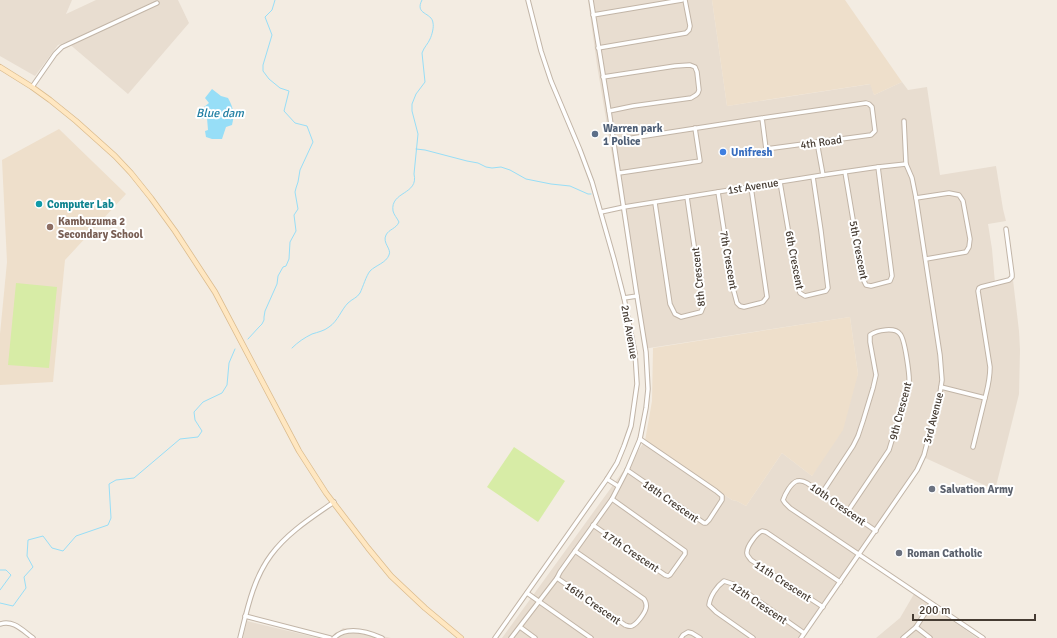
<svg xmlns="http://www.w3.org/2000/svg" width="1057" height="638" viewBox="0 0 1057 638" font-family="Signika,sans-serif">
	<rect width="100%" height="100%" fill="#f3ece2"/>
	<!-- residential -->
	<g fill="#e8ddd0">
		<polygon points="0,0 72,0 66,14 96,0 178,0 189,23 128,94 67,42 58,45 35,76 0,56"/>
		<polygon points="588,0 712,0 727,106 871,84 874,95 902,82 908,90 927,87 940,175 996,166 1003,209 1006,221 988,224 992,249 995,283 1013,280 1019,331 1020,350 1019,394 995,490 921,456 917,469 798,638 502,638 645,441 732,500 737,501 746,506 782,453 812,476 858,374 850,317 643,349 620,203 597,65"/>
		<polygon points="914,594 977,638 876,638 900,618"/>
		<polygon points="247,621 318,638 243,638"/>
		<polygon points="343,628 391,638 333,638"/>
	</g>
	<!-- education -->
	<g fill="#eedfcb">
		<polygon points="712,0 845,0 902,82 874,95 870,84 727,106"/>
		<polygon points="59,129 126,194 65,260 53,382 0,385 0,334 7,262 2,160"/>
		<polygon points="850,317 858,374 843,430 812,476 782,453 746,506 737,501 732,500 645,441 652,401 653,348"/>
	</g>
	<!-- green -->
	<g fill="#d7eca6">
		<polygon points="16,283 57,287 49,368 8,365"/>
		<polygon points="514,447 565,481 538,522 487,487"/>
	</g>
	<!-- water -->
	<path fill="#97def7" d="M 212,89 L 221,96 L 228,98 C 233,107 235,114 232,125 L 226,127 L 222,139 L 212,139 L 206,137 L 205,131 L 208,130 L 207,118 L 201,119 L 205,111 L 204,107 L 209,103 L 205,98 Z"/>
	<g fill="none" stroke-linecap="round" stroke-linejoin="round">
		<!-- stream -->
		<g stroke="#97def7" stroke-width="1">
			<polyline points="416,149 425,150 467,161 478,163 486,167 492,168 501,167 510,170 526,179 551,184 570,186 588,194 591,194"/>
			<polyline points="248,339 259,327 262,324 264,320 264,317 265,311 277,284 278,276 283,267 286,266 289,259 290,242 296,231 294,215 298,209 295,192 296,188 298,182 300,170 313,142 307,126 295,123 284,111 289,91 280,88 269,79 263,71 263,65 272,35 265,17 272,10 275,0"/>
			<path d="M 292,348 C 298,342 304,338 312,334 C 318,332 324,331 329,327 C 338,321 341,310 348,303 C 352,299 357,298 360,293 C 363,287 366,276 370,271 C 376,265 386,263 389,255 C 392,249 382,243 386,235 C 389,229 396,229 399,222 C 397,218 394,215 393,211 C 390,191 419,195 414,174 L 418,134 L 412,111 L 412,104 L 416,94 L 425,82 L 422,53 C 424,47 428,44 430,39 C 432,35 434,27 433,23 C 432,12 414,15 422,0"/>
			<polyline points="0,570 6,570 11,575 0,590"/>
			<polyline points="0,603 13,606 26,588 24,577 33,567 27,556 28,540 43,536 52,548 63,551 76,536 108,525 111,518 109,484 116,480 134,478 180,439 198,437 202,431 195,420 194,412 203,402 222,393 227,385 229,363 235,349"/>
		</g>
		<defs>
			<g id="street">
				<polyline points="593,15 682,0"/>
				<polyline points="598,48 686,33 689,30 690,26 685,0"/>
				<polyline points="603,77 675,66 690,65 695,67 697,72 699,90 698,93 696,95 691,98 633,106 609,111"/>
				<polyline points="32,87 55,54 62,47 157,3"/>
				<polyline points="613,141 762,118 866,103 869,104 872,107 875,131 871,135 766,149 762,118"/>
				<polyline points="817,142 823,175"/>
				<polyline points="845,172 863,279 866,285 871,286 890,281 892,276 878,167"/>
				<polyline points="619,173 700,161 695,128"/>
				<polyline points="780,182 798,287 800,293 805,296 826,291 828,288 821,231 813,177"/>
				<polyline points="718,192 733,288 737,303 740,306 744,307 760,303 763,302 767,297 751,187"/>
				<polyline points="916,198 949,193 959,195 963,201 970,239 969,247 966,252 926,259"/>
				<polyline points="655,203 670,304 675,314 681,317 701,312 703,307 687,197"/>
				<polyline points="601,212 624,207 823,175 878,167 906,164"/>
				<polyline points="624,298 637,296"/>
				<polyline points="941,387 985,398"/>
				<path d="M 973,447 C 977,431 981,414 985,398 C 988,386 990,380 990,367 L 978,291 L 979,288 L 981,287 L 1009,280 L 1012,277 L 1012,274 L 1006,229"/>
				<polyline points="627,470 704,523 706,523 709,520 722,500 722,496 716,491 640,439"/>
				<polyline points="607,479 618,486"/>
				<path d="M 822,493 L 853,446 L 858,436 L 863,421 L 873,388 L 876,375 L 870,342 L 870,335 C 877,330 895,327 900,334 C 905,339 910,377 909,384 L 889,450 L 848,511"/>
				<polyline points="593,525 665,575 668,576 670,575 685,554 685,551 612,499"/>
				<path d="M 876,531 L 807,483 C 804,481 801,480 797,481 C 791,483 785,494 783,500 L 785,503 L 790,508 L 983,638"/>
				<path d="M 557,578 L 625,625 C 628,626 629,627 632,626 C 637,624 645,613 646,608 C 647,604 646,602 644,599 L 575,551"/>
				<polyline points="527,593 591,638"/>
				<path d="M 823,607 L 751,560 C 749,557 746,555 747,552 C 747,546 757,533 762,531 L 766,532 L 840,582"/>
				<polyline points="245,616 330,638"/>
				<path d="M 0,624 C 14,620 22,630 33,638"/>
				<polyline points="520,627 535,638"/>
				<polyline points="916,627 930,638"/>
				<path d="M 240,638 C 247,610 253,579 271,555 C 287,533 311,518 334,502"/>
				<path d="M 334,638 C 347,625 368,632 382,638"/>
				<polyline points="495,638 607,479 617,463 624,446 631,426 637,384 635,353 624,298 614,259 592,182 580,150 551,81 541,51 528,0"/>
				<polyline points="511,638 557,578 560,572 612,499 627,470 640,439 646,408 648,389 646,352 637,296 609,111 591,0"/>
				<polyline points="681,638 683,635 688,632 692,633 700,638"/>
				<path d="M 753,638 L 716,612 L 709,605 C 710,596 717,586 724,581 L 736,585 L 804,633"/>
				<polyline points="801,638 917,470 924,455 940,393 942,380 940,355 916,198 912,178 906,164 904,121"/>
				<polyline points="903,638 916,627 931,604"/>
			</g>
			<polyline id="secondary" points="0,67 32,87 50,100 76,121 115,156 131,173 151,198 175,231 215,292 299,451 326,493 368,548 391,576 425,608 461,638"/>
		</defs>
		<!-- street casing -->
		<use href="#street" stroke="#c2b5a7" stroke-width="5.5"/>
		<!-- secondary casing -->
		<use href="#secondary" stroke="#dbbc8f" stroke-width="6"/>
		<!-- street -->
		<use href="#street" stroke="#fff" stroke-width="3.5"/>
		<!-- secondary -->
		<use href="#secondary" stroke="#ffe7c1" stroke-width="4.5"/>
	</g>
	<!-- markers -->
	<circle fill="#5c6f8a" stroke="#fff" stroke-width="1.5" cx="595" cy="134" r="4"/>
	<circle fill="#3f7fe0" stroke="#fff" stroke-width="1.5" cx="723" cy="152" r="4"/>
	<circle fill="#0f9aa8" stroke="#fff" stroke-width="1.5" cx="39" cy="204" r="4"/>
	<circle fill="#8d6e63" stroke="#fff" stroke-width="1.5" cx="50" cy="227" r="4"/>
	<g fill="#6b7280" stroke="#fff" stroke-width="1.5">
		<circle cx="932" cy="489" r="4"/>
		<circle cx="899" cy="553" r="4"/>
	</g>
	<g text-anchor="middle" stroke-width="4" stroke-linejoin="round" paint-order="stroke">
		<!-- service labels -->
		<g font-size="11" font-weight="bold" fill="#4e5e75" stroke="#fff" text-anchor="start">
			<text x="603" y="132">Warren park<tspan x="603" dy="13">1 Police</tspan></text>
		</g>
		<!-- street labels -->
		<g font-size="11" fill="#453b32" stroke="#fff">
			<text transform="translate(821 142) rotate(-8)" y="4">4th Road</text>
			<text transform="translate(753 186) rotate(-9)" y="4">1st Avenue</text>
			<text transform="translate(859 250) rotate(79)" y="4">5th Crescent</text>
			<text transform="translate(729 260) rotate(80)" y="4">7th Crescent</text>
			<text transform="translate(795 260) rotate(79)" y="4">6th Crescent</text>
			<text transform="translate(698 277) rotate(-96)" y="4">8th Crescent</text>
			<text transform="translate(630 332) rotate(80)" y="4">2nd Avenue</text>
			<text transform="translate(900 411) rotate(-75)" y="4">9th Crescent</text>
			<text transform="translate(933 418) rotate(-76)" y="4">3rd Avenue</text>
			<text transform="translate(671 501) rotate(35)" y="4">18th Crescent</text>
			<text transform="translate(838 504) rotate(35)" y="4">10th Crescent</text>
			<text transform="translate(631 551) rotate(34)" y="4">17th Crescent</text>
			<text transform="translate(783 581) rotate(33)" y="4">11th Crescent</text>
			<text transform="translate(593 603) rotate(35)" y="4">16th Crescent</text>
			<text transform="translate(759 603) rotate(34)" y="4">12th Crescent</text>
		</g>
		<!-- shop labels -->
		<g font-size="11" font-weight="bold" fill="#366cbe" stroke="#fff" text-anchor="start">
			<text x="731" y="156">Unifresh</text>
		</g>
		<!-- culture labels -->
		<g font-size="11" font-weight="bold" fill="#0d838f" stroke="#fff" text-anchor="start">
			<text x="47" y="208">Computer Lab</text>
		</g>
		<!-- education labels -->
		<g font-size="11" font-weight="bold" fill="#785e54" stroke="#fff" text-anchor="start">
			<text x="58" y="225">Kambuzuma 2<tspan x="58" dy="13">Secondary School</tspan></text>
		</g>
		<!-- worship labels -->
		<g font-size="11" font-weight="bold" fill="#5b616d" stroke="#fff" text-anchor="start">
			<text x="940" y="493">Salvation Army</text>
			<text x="907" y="557">Roman Catholic</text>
		</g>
		<!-- water labels -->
		<g font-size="12" font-style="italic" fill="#1f7ea2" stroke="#fff">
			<text x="220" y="117">Blue dam</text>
		</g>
	</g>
	<!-- scale -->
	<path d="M913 614v6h122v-6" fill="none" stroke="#453b32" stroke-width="2"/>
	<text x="919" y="614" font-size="12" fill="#453b32" stroke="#ffffff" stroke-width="3" paint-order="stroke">200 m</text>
</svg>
